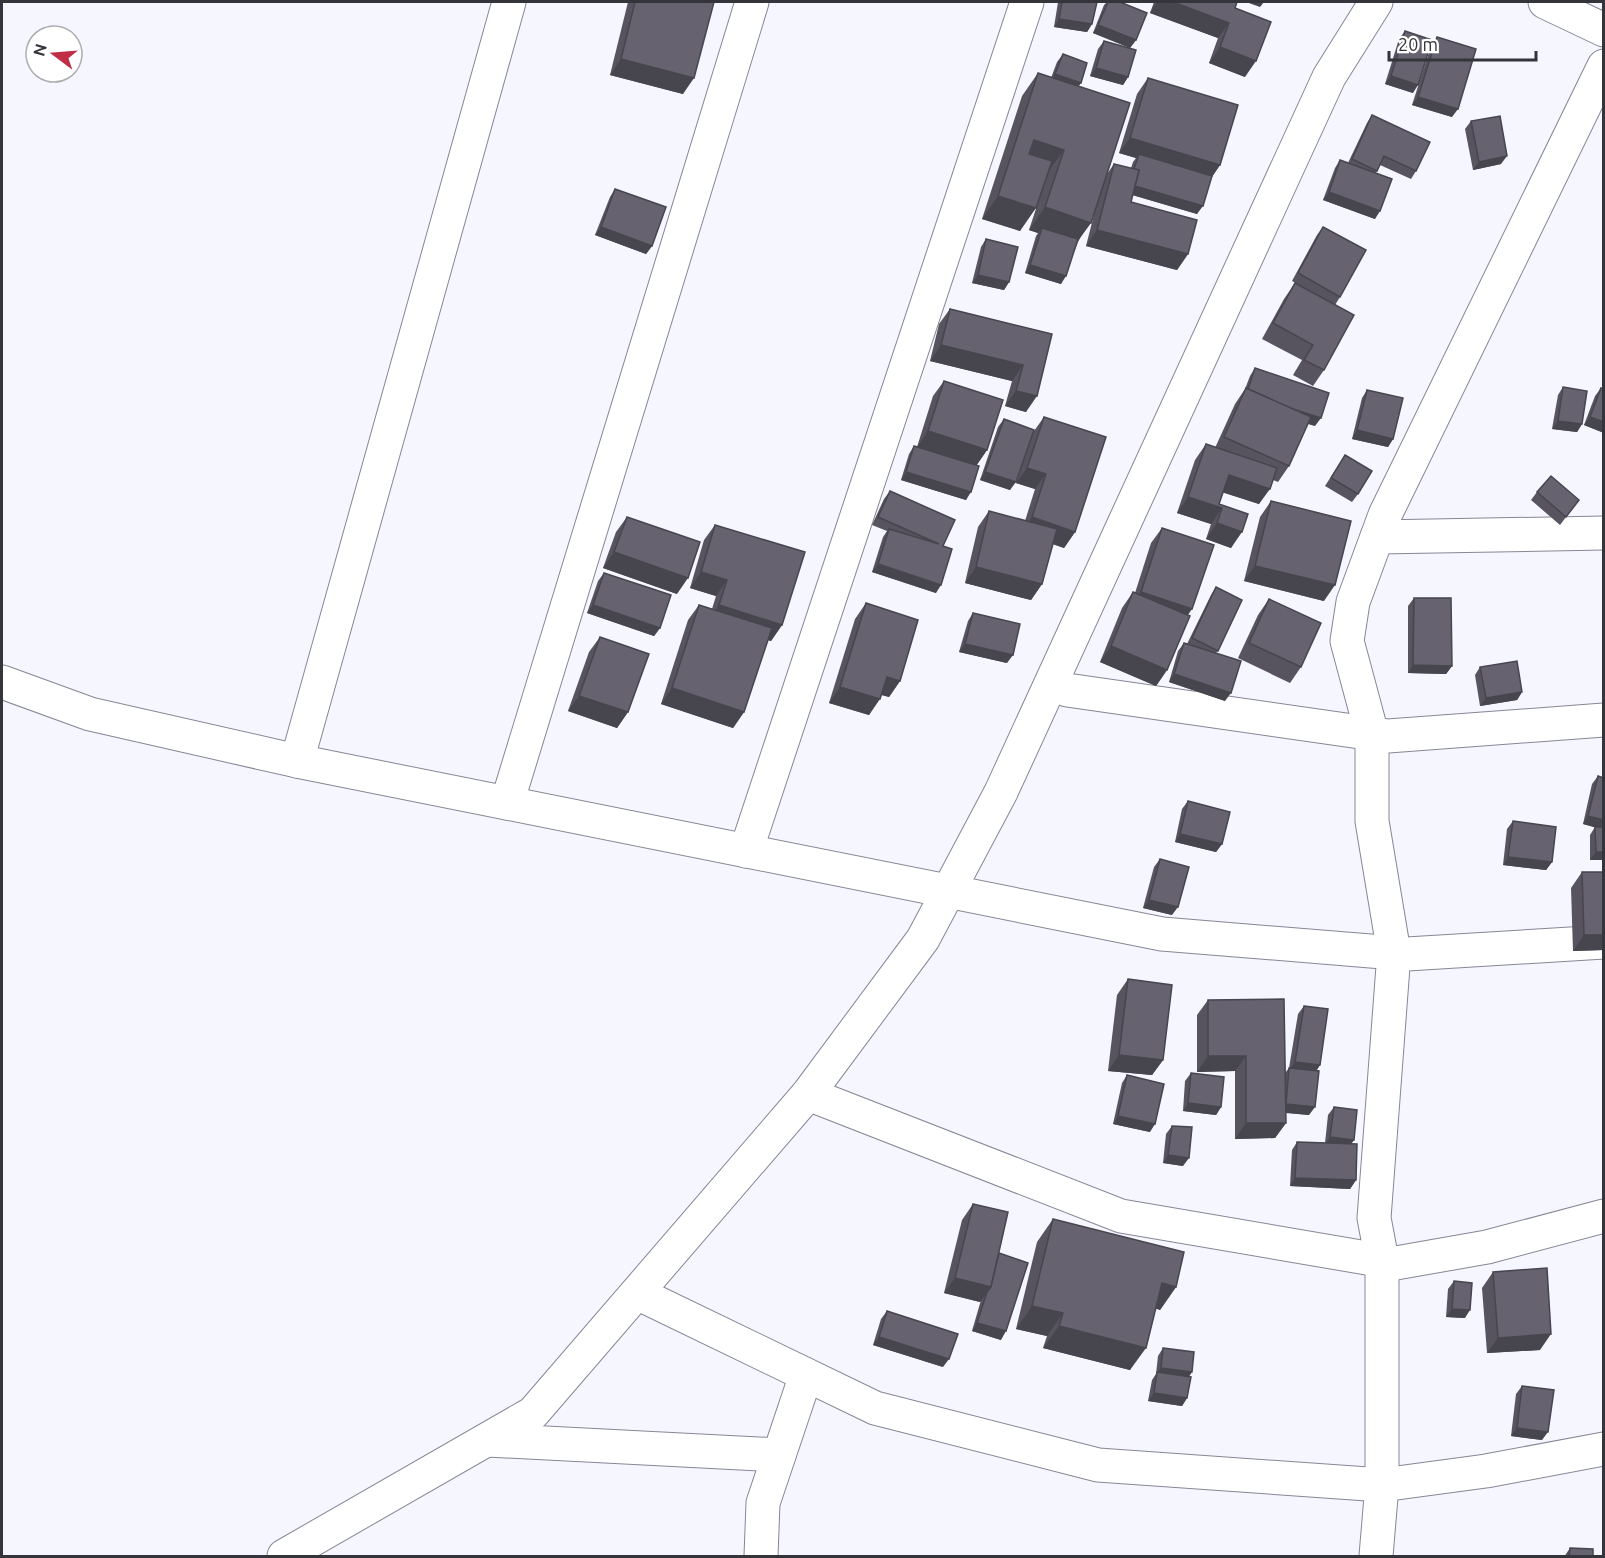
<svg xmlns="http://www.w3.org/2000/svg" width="1605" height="1558" viewBox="0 0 1605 1558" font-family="Ubuntu,sans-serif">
	<rect width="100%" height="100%" fill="#f5f6ff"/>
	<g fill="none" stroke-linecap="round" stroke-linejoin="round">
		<defs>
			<g id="minor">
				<polyline points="1545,2 1604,30"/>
				<polyline points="1377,537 1604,533"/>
				<polyline points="2,682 90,714 297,761 1162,934 1407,954 1604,942"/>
				<polyline points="1067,690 1388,736 1604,720"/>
				<polyline points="297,761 509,2"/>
				<polyline points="507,803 752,2"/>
				<polyline points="746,851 1027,2"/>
				<polyline points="808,1094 1121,1216 1396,1263 1487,1247 1604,1216"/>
				<polyline points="637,1293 875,1408 1098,1465 1382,1485 1486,1471 1604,1449"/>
				<polyline points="487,1440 779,1455"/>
				<polyline points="284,1556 533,1413 808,1094 923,939 1001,792 1329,77 1376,2"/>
				<polyline points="761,1556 763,1503 806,1375"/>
				<polyline points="1376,1556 1382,1485 1382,1260 1374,1218 1394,953 1372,821 1372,734 1347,641 1353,602 1385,515 1604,66"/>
			</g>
		</defs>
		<!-- minor casing -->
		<use href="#minor" stroke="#868795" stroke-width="35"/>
		<!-- minor -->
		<use href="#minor" stroke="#fff" stroke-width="33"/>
	</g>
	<!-- wall -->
	<g fill="#58545f">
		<polygon points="628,2 714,2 683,94 610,75"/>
		<polygon points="1058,2 1097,2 1092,24 1087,32 1054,27"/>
		<polygon points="1107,2 1120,2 1136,40 1130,48 1093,33 1104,5"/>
		<polygon points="1154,2 1237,2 1235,8 1245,77 1209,63 1218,38 1150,13"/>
		<polygon points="1405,31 1413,93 1385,84 1399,39"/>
		<polygon points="1437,37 1452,117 1412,105 1431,46"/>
		<polygon points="1104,41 1128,77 1123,85 1090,76 1098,49"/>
		<polygon points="1063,54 1081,83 1078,86 1107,174 1114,164 1131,168 1133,162 1136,158 1119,153 1137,94 1148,78 1220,165 1212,177 1197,214 1132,195 1131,202 1188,254 1177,270 1086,246 1096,207 1078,242 1061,284 1025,273 1036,236 1038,233 1029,230 1048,172 1020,231 982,219 1022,96 1038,73 1051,78 1057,62"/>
		<polygon points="1372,115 1416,171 1411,179 1380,165 1376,173 1375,219 1323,200 1335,168 1340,160 1348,163 1367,123"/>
		<polygon points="1471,121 1501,164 1473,170 1465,129"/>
		<polygon points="615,189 652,246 646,254 595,235 610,197"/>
		<polygon points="1323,227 1340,297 1335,305 1292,281 1317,235"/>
		<polygon points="986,239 1009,282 1004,290 972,283 981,247"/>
		<polygon points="1295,283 1324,370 1313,386 1293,375 1302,360 1262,339 1284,299"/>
		<polygon points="950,309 1052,334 1026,412 1005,406 1012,381 930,361 939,324"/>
		<polygon points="1255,368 1315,426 1308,424 1289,466 1278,482 1273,480 1259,504 1223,492 1219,504 1248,514 1231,548 1206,539 1211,524 1177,513 1195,460 1206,444 1215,448 1235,404 1245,389 1250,376"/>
		<polygon points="944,381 987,450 976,466 966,500 901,480 909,454 914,446 917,447 933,396"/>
		<polygon points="1563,387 1582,424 1577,432 1552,429 1558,395"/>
		<polygon points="1601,388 1604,433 1584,425 1595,396"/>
		<polygon points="1367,390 1393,439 1388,447 1352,439 1362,398"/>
		<polygon points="1044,417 1075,532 1064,548 1053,544 1042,584 1031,600 965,583 978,527 989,511 1025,521 1035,489 1016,483 1026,452 1010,490 980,480 998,427 1004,419 1034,431"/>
		<polygon points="1345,455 1358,494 1352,502 1325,486"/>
		<polygon points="890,491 943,546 936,593 872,572 883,537 887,531 872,525 884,499"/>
		<polygon points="1537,492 1579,500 1560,525 1531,500"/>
		<polygon points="1271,501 1324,601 1244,581 1260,517"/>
		<polygon points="627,517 677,594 603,568 616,532"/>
		<polygon points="715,525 782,625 771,641 768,640 744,712 733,728 661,704 688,620 699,605 712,609 716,596 690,588 704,540"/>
		<polygon points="1162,528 1188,615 1167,670 1156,686 1100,662 1122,608 1133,592 1135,593 1151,543"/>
		<polygon points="604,573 660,628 654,636 587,613 598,581"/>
		<polygon points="1216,587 1218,651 1216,653 1225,701 1169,682 1178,651 1184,643 1187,644 1211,595"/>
		<polygon points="1414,598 1452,666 1446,674 1408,673 1408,606"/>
		<polygon points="1269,599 1301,667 1290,683 1238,658 1258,615"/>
		<polygon points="866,603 900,681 889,697 881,695 869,715 829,703 855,619"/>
		<polygon points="973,613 1007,663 959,652 968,621"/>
		<polygon points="600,637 628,712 617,728 568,711 589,652"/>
		<polygon points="1480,667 1522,692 1517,700 1480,706 1475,675"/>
		<polygon points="1598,776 1604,860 1590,860 1590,835 1595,827 1583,824 1592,784"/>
		<polygon points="1188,801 1222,844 1216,852 1175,842 1182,809"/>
		<polygon points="1513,821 1552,862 1546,870 1503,865 1507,829"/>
		<polygon points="1160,859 1172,915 1143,908 1154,867"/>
		<polygon points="1582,872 1604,950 1573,951 1571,888"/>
		<polygon points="1128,979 1163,1060 1152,1075 1108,1071 1117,995"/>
		<polygon points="1208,1000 1285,1073 1289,1068 1298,1014 1304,1006 1320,1065 1317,1070 1309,1115 1285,1113 1286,1123 1275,1138 1235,1139 1235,1071 1197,1072 1197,1015"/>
		<polygon points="1191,1073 1221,1107 1216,1115 1183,1111 1185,1081"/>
		<polygon points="1127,1075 1150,1132 1113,1124 1122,1083"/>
		<polygon points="1334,1107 1354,1140 1351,1144 1356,1180 1350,1189 1290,1186 1292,1150 1297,1142 1325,1143 1328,1115"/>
		<polygon points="1172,1126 1183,1166 1163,1163 1166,1134"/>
		<polygon points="973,1204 998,1254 1001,1340 972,1331 981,1300 980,1302 944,1293 962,1220"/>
		<polygon points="1053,1219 1176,1287 1160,1310 1155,1308 1130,1370 1043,1348 1047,1336 1016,1329 1037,1242"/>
		<polygon points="1493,1272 1540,1350 1487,1353 1482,1288"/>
		<polygon points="1454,1281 1465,1318 1446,1317 1448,1289"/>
		<polygon points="887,1311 943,1367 873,1345 881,1319"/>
		<polygon points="1163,1348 1188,1377 1187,1398 1182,1406 1148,1401 1152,1380 1156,1374 1158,1356"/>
		<polygon points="1522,1386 1542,1440 1511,1436 1516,1394"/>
		<polygon points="1570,1548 1593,1557 1564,1557"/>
	</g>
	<!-- shaded-wall -->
	<g fill="#47454e">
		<polygon points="1157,2 1173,2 1229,23 1218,38 1150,13"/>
		<polygon points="1246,2 1264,2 1260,7"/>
		<polygon points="1059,19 1092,24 1087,32 1054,27"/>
		<polygon points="1098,25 1136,40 1130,48 1093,33"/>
		<polygon points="1220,47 1256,61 1245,77 1209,63"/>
		<polygon points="621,59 694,78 683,94 610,75"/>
		<polygon points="1096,68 1128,77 1123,85 1090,76"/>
		<polygon points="1055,74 1081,83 1075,91 1050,82"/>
		<polygon points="1391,76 1418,85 1413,93 1385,84"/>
		<polygon points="1418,97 1458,109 1452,117 1412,105"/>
		<polygon points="1130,138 1220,165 1209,181 1139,154 1136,158 1119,153"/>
		<polygon points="1034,140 1064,150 1048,172 1018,162"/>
		<polygon points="1507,156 1501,164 1473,170 1479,162"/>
		<polygon points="1132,185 1203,206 1197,214 1126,193"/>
		<polygon points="1329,192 1380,211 1375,219 1323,200"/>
		<polygon points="998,196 1036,208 1020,231 982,219"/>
		<polygon points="1045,207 1091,223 1075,245 1042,228 1038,233 1029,230"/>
		<polygon points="601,227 652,246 646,254 595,235"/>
		<polygon points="1097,230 1188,254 1177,270 1086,246"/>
		<polygon points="1030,265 1066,276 1061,284 1025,273"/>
		<polygon points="978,275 1009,282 1004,290 972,283"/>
		<polygon points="941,345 1023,365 1012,381 930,361"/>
		<polygon points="1016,391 1037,396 1026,412 1005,406"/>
		<polygon points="1246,393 1321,418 1315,426 1241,401"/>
		<polygon points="1590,417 1604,422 1604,433 1584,425"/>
		<polygon points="1558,421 1582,424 1577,432 1552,429"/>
		<polygon points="1357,430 1393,439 1388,447 1352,439"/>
		<polygon points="928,431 987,450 976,466 917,447"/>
		<polygon points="1027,468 1046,474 1035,489 1016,483"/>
		<polygon points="906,472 971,492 966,500 901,480"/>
		<polygon points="985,472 1016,482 1010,490 980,480"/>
		<polygon points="1229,475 1270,489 1259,504 1218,491"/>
		<polygon points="1188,497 1222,508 1211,524 1177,513"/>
		<polygon points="1032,517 1075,532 1064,548 1021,533"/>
		<polygon points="1217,523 1242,532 1231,548 1206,539"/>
		<polygon points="614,552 688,578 677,594 603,568"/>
		<polygon points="878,564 941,585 936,593 872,572"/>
		<polygon points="1255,566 1335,585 1324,601 1244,581"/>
		<polygon points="976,567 1042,584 1031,600 965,583"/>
		<polygon points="701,572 727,580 716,596 690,588"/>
		<polygon points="1141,592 1192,609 1181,625 1130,607"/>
		<polygon points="593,605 660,628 654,636 587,613"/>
		<polygon points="719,605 782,625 771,641 708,621"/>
		<polygon points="965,644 1013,655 1007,663 959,652"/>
		<polygon points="1111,646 1167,670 1156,686 1100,662"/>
		<polygon points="1413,665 1452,666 1446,674 1408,673"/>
		<polygon points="1174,674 1231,693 1225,701 1169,682"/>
		<polygon points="887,677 900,681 889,697 876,693"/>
		<polygon points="840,687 880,699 869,715 829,703"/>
		<polygon points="672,688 744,712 733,728 661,704"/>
		<polygon points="1522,692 1517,700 1480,706 1486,698"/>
		<polygon points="579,696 628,712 617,728 568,711"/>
		<polygon points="1588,816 1604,820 1604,830 1583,824"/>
		<polygon points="1180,834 1222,844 1216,852 1175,842"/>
		<polygon points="1596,852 1604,852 1604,860 1590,860"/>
		<polygon points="1508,857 1552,862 1546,870 1503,865"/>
		<polygon points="1149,900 1178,907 1172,915 1143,908"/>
		<polygon points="1584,935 1604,935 1604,950 1573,951"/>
		<polygon points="1119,1055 1163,1060 1152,1075 1108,1071"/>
		<polygon points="1208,1056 1246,1056 1235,1071 1197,1072"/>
		<polygon points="1295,1062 1320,1065 1314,1073 1289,1070"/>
		<polygon points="1188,1103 1221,1107 1216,1115 1183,1111"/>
		<polygon points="1286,1104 1315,1107 1309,1115 1280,1112"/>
		<polygon points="1118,1116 1155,1124 1150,1132 1113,1124"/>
		<polygon points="1246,1123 1286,1123 1275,1138 1235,1139"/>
		<polygon points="1330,1137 1354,1140 1348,1148 1325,1145"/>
		<polygon points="1168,1155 1189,1158 1183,1166 1163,1163"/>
		<polygon points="1295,1178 1356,1180 1350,1189 1290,1186"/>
		<polygon points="955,1278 991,1287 980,1302 944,1293"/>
		<polygon points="1162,1283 1176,1287 1160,1310 1146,1305"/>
		<polygon points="1032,1306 1063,1313 1047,1336 1016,1329"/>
		<polygon points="1452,1309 1470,1310 1465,1318 1446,1317"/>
		<polygon points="977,1323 1006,1331 1001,1340 972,1331"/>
		<polygon points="1059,1326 1146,1348 1130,1370 1043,1348"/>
		<polygon points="1551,1334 1540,1350 1487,1353 1498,1338"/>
		<polygon points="879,1337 949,1359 943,1367 873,1345"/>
		<polygon points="1161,1368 1192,1372 1187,1380 1157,1373"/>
		<polygon points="1154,1393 1187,1398 1182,1406 1148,1401"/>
		<polygon points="1517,1428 1548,1432 1542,1440 1511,1436"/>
	</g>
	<!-- building -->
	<g fill="#66626f" stroke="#47454e" stroke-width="1.5">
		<polygon points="635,2 714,2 694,78 621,59"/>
		<polygon points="1062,2 1097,2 1092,24 1059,19"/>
		<polygon points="1108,2 1120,2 1147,13 1136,40 1098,25"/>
		<polygon points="1173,2 1237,2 1235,8 1271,22 1256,61 1220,47 1229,23"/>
		<polygon points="1405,31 1432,40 1418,85 1391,76"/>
		<polygon points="1437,37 1476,49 1458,109 1418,97"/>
		<polygon points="1104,41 1136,50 1128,77 1096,68"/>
		<polygon points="1063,54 1087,63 1081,83 1055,74"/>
		<polygon points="1038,73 1130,103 1091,223 1045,207 1064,150 1034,140 1029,154 1052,161 1036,208 998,196"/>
		<polygon points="1148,78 1238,105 1220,165 1130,138"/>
		<polygon points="1372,115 1430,142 1416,171 1384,156 1377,171 1352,159"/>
		<polygon points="1500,116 1507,156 1479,162 1471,121"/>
		<polygon points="1139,154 1212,176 1203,206 1135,186 1139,170 1134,169"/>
		<polygon points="1340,160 1392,179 1380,211 1329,192"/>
		<polygon points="1114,164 1139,170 1131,202 1197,220 1188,254 1097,230"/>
		<polygon points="615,189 666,207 652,246 601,227"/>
		<polygon points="1323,227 1366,250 1340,297 1298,273"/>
		<polygon points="1042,228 1078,239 1066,276 1030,265"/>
		<polygon points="986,239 1018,247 1009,282 978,275"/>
		<polygon points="1295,283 1354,315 1324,370 1304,360 1313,345 1273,323"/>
		<polygon points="950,309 1052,334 1037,396 1016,391 1023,365 941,345"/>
		<polygon points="1255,368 1329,393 1321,418 1290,408 1248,389"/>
		<polygon points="944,381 1003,400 987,450 928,431"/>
		<polygon points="1563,387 1587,391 1582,424 1558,421"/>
		<polygon points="1246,388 1311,417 1289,466 1224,437"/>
		<polygon points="1601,388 1604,389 1604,422 1590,417"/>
		<polygon points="1367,390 1403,398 1393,439 1357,430"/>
		<polygon points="1044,417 1106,437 1075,532 1032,517 1046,474 1027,468"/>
		<polygon points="1004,419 1034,430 1016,482 985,472"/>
		<polygon points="1206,444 1277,468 1270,489 1229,475 1219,504 1248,514 1242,532 1217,523 1222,508 1188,497"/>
		<polygon points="914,446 979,466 971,492 906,472"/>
		<polygon points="1345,455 1372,471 1358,494 1331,478"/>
		<polygon points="1551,476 1579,500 1566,517 1537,492"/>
		<polygon points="890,491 955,520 943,546 952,549 941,585 878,564 889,529 939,544 878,517"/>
		<polygon points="1271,501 1351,521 1335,585 1255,566"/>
		<polygon points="989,511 1057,529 1042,584 976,567"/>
		<polygon points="627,517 700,542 688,578 614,552"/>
		<polygon points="715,525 805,552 782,625 719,605 727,580 701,572"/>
		<polygon points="1162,528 1214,545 1192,609 1141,592"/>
		<polygon points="604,573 671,595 660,628 593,605"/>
		<polygon points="1216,587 1242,600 1218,651 1192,638"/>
		<polygon points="1133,592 1190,616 1167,670 1111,646"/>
		<polygon points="1414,598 1451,598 1452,666 1413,665"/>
		<polygon points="1269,599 1321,623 1301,667 1249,643"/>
		<polygon points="866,603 918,620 900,681 887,677 880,699 840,687"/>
		<polygon points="699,605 772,628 744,712 672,688"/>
		<polygon points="973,613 1020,624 1013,655 965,644"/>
		<polygon points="600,637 649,654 628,712 579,696"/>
		<polygon points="1184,643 1241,661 1231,693 1174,674"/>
		<polygon points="1517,661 1522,692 1486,698 1480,667"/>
		<polygon points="1598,776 1604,778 1604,820 1588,816"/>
		<polygon points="1188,801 1230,812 1222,844 1180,834"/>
		<polygon points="1513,821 1556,827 1552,862 1508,857"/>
		<polygon points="1595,827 1604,827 1604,852 1596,852"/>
		<polygon points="1160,859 1189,867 1178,907 1149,900"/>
		<polygon points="1582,872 1604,872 1604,935 1584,935"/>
		<polygon points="1128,979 1172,985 1163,1060 1119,1055"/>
		<polygon points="1284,999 1286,1123 1246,1123 1246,1056 1208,1056 1208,1000"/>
		<polygon points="1304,1006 1328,1009 1320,1065 1295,1062"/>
		<polygon points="1289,1068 1319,1071 1315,1107 1286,1104"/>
		<polygon points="1191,1073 1224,1077 1221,1107 1188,1103"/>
		<polygon points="1127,1075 1164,1084 1155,1124 1118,1116"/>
		<polygon points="1334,1107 1357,1110 1354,1140 1330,1137"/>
		<polygon points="1172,1126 1192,1127 1189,1158 1168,1155"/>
		<polygon points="1297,1142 1357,1144 1356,1180 1295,1178"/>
		<polygon points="973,1204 1008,1212 991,1287 955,1278"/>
		<polygon points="1053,1219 1184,1252 1176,1287 1162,1283 1146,1348 1059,1326 1063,1313 1032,1306"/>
		<polygon points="999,1253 1028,1263 1006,1331 977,1323 987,1292 991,1287"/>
		<polygon points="1547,1268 1551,1334 1498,1338 1493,1272"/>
		<polygon points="1454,1281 1472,1283 1470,1310 1452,1309"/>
		<polygon points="887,1311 958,1334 949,1359 879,1337"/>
		<polygon points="1163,1348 1194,1352 1192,1372 1161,1368"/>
		<polygon points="1157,1372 1191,1377 1187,1398 1154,1393"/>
		<polygon points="1522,1386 1554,1390 1548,1432 1517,1428"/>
		<polygon points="1570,1548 1593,1549 1593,1557 1569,1557"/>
	</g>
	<!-- border -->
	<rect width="1605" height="1558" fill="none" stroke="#34353a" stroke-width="6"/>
	<!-- north arrow -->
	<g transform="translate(54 54) rotate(286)"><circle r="28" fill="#ffffff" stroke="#aeaeb0" stroke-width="1.5"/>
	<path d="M0-4.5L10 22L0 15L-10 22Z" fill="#bf2e45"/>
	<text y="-9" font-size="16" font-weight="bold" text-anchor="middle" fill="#34353a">N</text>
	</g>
	<!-- scale -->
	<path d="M1389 51v9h147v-9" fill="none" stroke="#34353a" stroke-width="3"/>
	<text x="1398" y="51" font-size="18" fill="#34353a" stroke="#ffffff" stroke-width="4.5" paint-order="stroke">20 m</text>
</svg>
